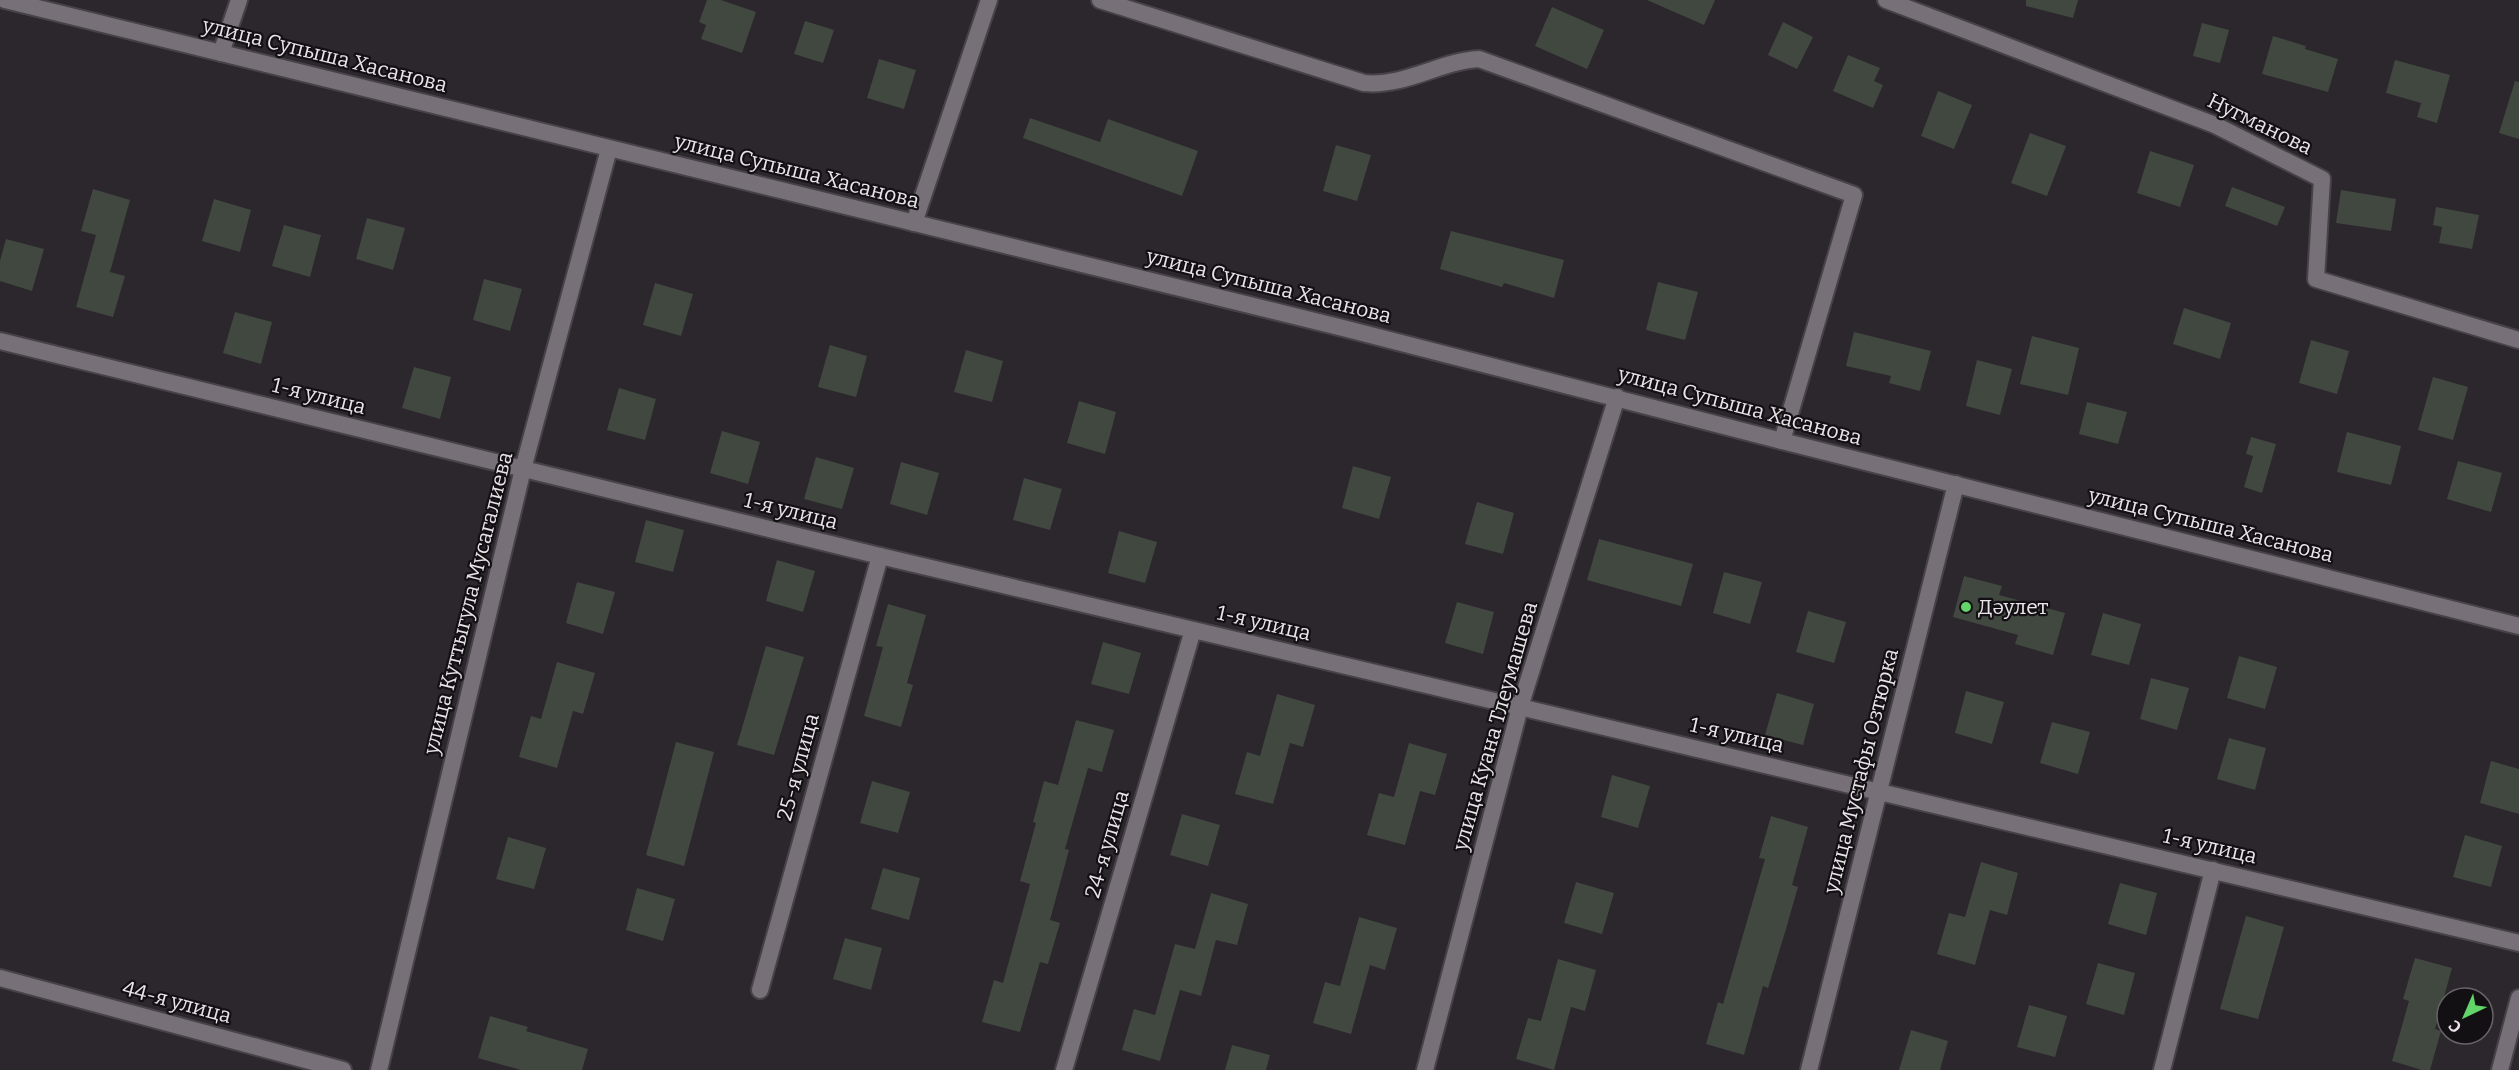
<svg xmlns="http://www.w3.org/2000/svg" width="2519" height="1070" viewBox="0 0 2519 1070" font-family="Bitter,serif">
	<rect width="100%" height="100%" fill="#2c262d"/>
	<!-- building -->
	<g fill="#404840">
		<polygon points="707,0 721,0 756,12 742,53 701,39 706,25 699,22"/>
		<polygon points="1647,0 1715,0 1704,25"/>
		<polygon points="2026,0 2078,0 2073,18 2026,6"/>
		<polygon points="1552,7 1604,30 1587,69 1535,46"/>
		<polygon points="805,21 834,30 823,63 794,54"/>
		<polygon points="1783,22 1813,37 1797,69 1768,55"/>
		<polygon points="2202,23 2229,30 2220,63 2193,56"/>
		<polygon points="2273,36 2306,46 2305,49 2338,59 2328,92 2262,74"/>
		<polygon points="1848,55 1880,68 1874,81 1883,85 1873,108 1833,91"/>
		<polygon points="879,59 916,70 904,109 867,98"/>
		<polygon points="2395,60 2450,75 2437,123 2417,117 2421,103 2386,93"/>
		<polygon points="2515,81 2519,82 2519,139 2499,133"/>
		<polygon points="1938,91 1972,105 1954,149 1921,136"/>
		<polygon points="1030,118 1100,142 1108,119 1198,151 1182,196 1023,138"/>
		<polygon points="2030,133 2066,146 2047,196 2011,183"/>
		<polygon points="1336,145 1371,155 1357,201 1323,191"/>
		<polygon points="2150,151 2194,165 2180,207 2137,193"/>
		<polygon points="2232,187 2285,207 2277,226 2225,206"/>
		<polygon points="93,189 130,200 110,272 125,276 113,317 76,307 96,235 81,231"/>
		<polygon points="2341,190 2396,199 2391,231 2336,223"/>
		<polygon points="214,199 251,210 240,252 202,241"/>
		<polygon points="2436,207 2479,215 2472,249 2439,243 2442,227 2433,225"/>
		<polygon points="367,218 405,228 393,270 356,259"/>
		<polygon points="284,225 321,235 310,277 272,266"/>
		<polygon points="1451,231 1564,260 1554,298 1504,283 1502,287 1440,269"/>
		<polygon points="6,239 44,249 32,291 0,281 0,261"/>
		<polygon points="484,279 522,289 510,331 473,320"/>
		<polygon points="1658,282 1698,292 1685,340 1646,330"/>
		<polygon points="655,283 693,294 681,336 643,325"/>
		<polygon points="2184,308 2231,323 2220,359 2173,344"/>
		<polygon points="235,312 272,322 261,364 223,353"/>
		<polygon points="1854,332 1931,351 1920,391 1889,383 1891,376 1846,366"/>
		<polygon points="2032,336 2079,348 2068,395 2020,384"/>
		<polygon points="2311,340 2349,351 2337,394 2299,383"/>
		<polygon points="830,345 867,356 856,397 818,387"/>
		<polygon points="966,350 1003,361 992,402 954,392"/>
		<polygon points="1977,360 2012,369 2000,415 1966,406"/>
		<polygon points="414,367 451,377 440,419 402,408"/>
		<polygon points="2433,377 2468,387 2453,440 2418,430"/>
		<polygon points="619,388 656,399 645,440 607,430"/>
		<polygon points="1079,401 1116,412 1105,454 1067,443"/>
		<polygon points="2087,402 2127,412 2118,444 2079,434"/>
		<polygon points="722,431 760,442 748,484 710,473"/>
		<polygon points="2347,432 2401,446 2391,485 2337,472"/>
		<polygon points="2251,437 2276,444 2262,493 2244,487 2253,456 2246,454"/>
		<polygon points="816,457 854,468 842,509 804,499"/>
		<polygon points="2458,461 2502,473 2491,512 2447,499"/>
		<polygon points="901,462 939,473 927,515 890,504"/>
		<polygon points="1353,466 1391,477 1379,519 1342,508"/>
		<polygon points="1024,478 1062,489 1050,530 1013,520"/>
		<polygon points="1477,502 1514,513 1503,554 1465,544"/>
		<polygon points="646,520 684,530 673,572 635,562"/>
		<polygon points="1119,531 1157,542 1145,583 1108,573"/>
		<polygon points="1599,539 1693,564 1681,606 1587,580"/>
		<polygon points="777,560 815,571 803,612 766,601"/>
		<polygon points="1724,572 1762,582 1750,624 1713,613"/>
		<polygon points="1964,576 2002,586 1999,595 2065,613 2053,655 2015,644 2018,635 1953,617"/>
		<polygon points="577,582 615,592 603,634 566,623"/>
		<polygon points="1457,602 1494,612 1483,654 1445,643"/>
		<polygon points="888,604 926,615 907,683 913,685 901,727 864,716 883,647 876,646"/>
		<polygon points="1808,611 1846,622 1834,663 1796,652"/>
		<polygon points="2103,613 2141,624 2129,665 2091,655"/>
		<polygon points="1103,642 1141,653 1129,694 1091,684"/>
		<polygon points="766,646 804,657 774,755 737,745"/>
		<polygon points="2239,656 2277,667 2265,709 2227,698"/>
		<polygon points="557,662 595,673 583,714 573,711 557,768 519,757 531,716 541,719"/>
		<polygon points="2151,678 2189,688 2177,730 2140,719"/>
		<polygon points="1966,691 2004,702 1992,744 1955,733"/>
		<polygon points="1777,693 1814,704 1803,745 1765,735"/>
		<polygon points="1277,694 1315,705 1303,747 1290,743 1273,804 1235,794 1247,752 1260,756"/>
		<polygon points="1076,720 1114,730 1102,772 1088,768 1065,849 1069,850 1050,920 1060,923 1048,964 1040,962 1020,1032 982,1022 994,980 1003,983 1030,884 1020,881 1036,823 1033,822 1044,781 1058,785"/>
		<polygon points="2052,722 2090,732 2078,774 2040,763"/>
		<polygon points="2229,738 2266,748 2255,790 2217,779"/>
		<polygon points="676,742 714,752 684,866 646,855"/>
		<polygon points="1409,743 1447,754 1435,795 1420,791 1405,845 1367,835 1379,793 1394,797"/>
		<polygon points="2491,761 2519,769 2519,814 2480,803"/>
		<polygon points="1612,775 1650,786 1638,828 1601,817"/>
		<polygon points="872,781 910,792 898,833 860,823"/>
		<polygon points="1182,814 1220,825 1208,866 1170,855"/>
		<polygon points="1771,816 1808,827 1792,885 1798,887 1786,929 1768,988 1763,986 1744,1055 1706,1044 1718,1002 1723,1004 1765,859 1759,858"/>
		<polygon points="2465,835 2502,846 2491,887 2453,877"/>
		<polygon points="508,837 546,848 534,889 496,879"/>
		<polygon points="1981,862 2018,873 2007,915 1990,910 1975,965 1937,954 1949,913 1965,917"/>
		<polygon points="883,868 920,878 909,920 871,909"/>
		<polygon points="1576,882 1614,893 1602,934 1564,923"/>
		<polygon points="2120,883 2157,893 2146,935 2108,924"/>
		<polygon points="637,888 675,899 663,941 626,930"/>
		<polygon points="1211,893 1248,904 1237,945 1216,940 1201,996 1180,990 1160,1061 1122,1050 1134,1009 1155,1015 1175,944 1195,949"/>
		<polygon points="2246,916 2284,927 2258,1019 2220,1009"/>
		<polygon points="1359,917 1397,928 1385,970 1370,965 1351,1034 1313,1023 1325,982 1340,986"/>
		<polygon points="845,938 882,948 871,990 833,979"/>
		<polygon points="2415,958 2452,968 2435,1029 2441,1031 2430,1070 2422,1070 2392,1061 2409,1001 2403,999"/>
		<polygon points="1558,959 1596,970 1585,1011 1571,1007 1554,1070 1516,1059 1528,1018 1541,1021"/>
		<polygon points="2098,963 2135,973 2124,1015 2086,1004"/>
		<polygon points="2029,1005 2067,1016 2055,1057 2017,1047"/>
		<polygon points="490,1016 528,1027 526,1031 588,1049 582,1070 521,1070 478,1058"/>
		<polygon points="1911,1030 1948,1041 1940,1070 1899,1070"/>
		<polygon points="1232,1045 1270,1055 1266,1070 1225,1070"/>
	</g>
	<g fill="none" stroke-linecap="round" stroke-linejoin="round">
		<defs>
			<g id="minor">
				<path d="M 1100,0 L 1364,83 C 1405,87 1440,61 1479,59 L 1854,195 L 1782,441"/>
				<polyline points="1886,0 2215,125 2322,179 2316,279 2519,340"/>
				<polyline points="221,53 239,0"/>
				<polyline points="914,223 989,0"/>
				<polyline points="0,341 880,556 2519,943"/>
				<polyline points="0,978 343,1070"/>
				<polyline points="760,990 880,556"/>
				<polyline points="379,1070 523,469 609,149"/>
				<polyline points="1064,1070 1193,630"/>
				<polyline points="1425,1070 1520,707 1617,397"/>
				<polyline points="1809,1070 1956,484"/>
				<polyline points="2162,1070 2213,870"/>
				<polyline points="2500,1070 2519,998"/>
			</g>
			<polyline id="tertiary" points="5,0 1343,328 1782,441 2519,626"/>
		</defs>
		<!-- minor casing -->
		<use href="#minor" stroke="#474248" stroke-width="20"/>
		<!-- tertiary casing -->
		<use href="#tertiary" stroke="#474248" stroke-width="20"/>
		<!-- minor -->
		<use href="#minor" stroke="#777078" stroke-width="16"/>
		<!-- tertiary -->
		<use href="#tertiary" stroke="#777078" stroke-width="16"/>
	</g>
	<!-- markers -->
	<circle fill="#62d469" stroke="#131013" stroke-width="2" cx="1966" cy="607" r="6"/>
	<g text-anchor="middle" stroke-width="4.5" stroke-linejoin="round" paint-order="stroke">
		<!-- street labels -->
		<g font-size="21" fill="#e8e4e9" stroke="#131013">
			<text transform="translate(325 55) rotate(14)" y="7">улица Супыша Хасанова</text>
			<text transform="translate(2260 124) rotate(26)" y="7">Нугманова</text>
			<text transform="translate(797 171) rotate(14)" y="7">улица Супыша Хасанова</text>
			<text transform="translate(1269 286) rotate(14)" y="7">улица Супыша Хасанова</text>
			<text transform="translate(319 396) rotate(14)" y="7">1-я улица</text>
			<text transform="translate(1740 406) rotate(15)" y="7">улица Супыша Хасанова</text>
			<text transform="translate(791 511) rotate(14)" y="7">1-я улица</text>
			<text transform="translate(2211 525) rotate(14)" y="7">улица Супыша Хасанова</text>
			<text transform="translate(468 603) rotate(-76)" y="7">улица Куттыгула Мусагалиева</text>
			<text transform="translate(1264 623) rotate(13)" y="7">1-я улица</text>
			<text transform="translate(1495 726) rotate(-74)" y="7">улица Куана Тлеумашева</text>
			<text transform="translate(1737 735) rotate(13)" y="7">1-я улица</text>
			<text transform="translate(798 767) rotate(-75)" y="7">25-я улица</text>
			<text transform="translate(1861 771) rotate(-76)" y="7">улица Мустафы Озтюрка</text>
			<text transform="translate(1107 844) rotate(-74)" y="7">24-я улица</text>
			<text transform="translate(2210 846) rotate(13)" y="7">1-я улица</text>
			<text transform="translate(177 1002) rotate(15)" y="7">44-я улица</text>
		</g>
		<!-- poi labels -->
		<g font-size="21" fill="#e8e4e9" stroke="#131013" text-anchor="start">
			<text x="1978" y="614">Дәулет</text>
		</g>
	</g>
	<!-- north arrow -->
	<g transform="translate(2465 1016) rotate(224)"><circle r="28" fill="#131013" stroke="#686569" stroke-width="1.5"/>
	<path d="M0-4.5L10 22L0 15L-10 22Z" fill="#62d469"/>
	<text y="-9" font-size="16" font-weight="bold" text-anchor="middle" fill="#e8e4e9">С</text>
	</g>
</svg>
